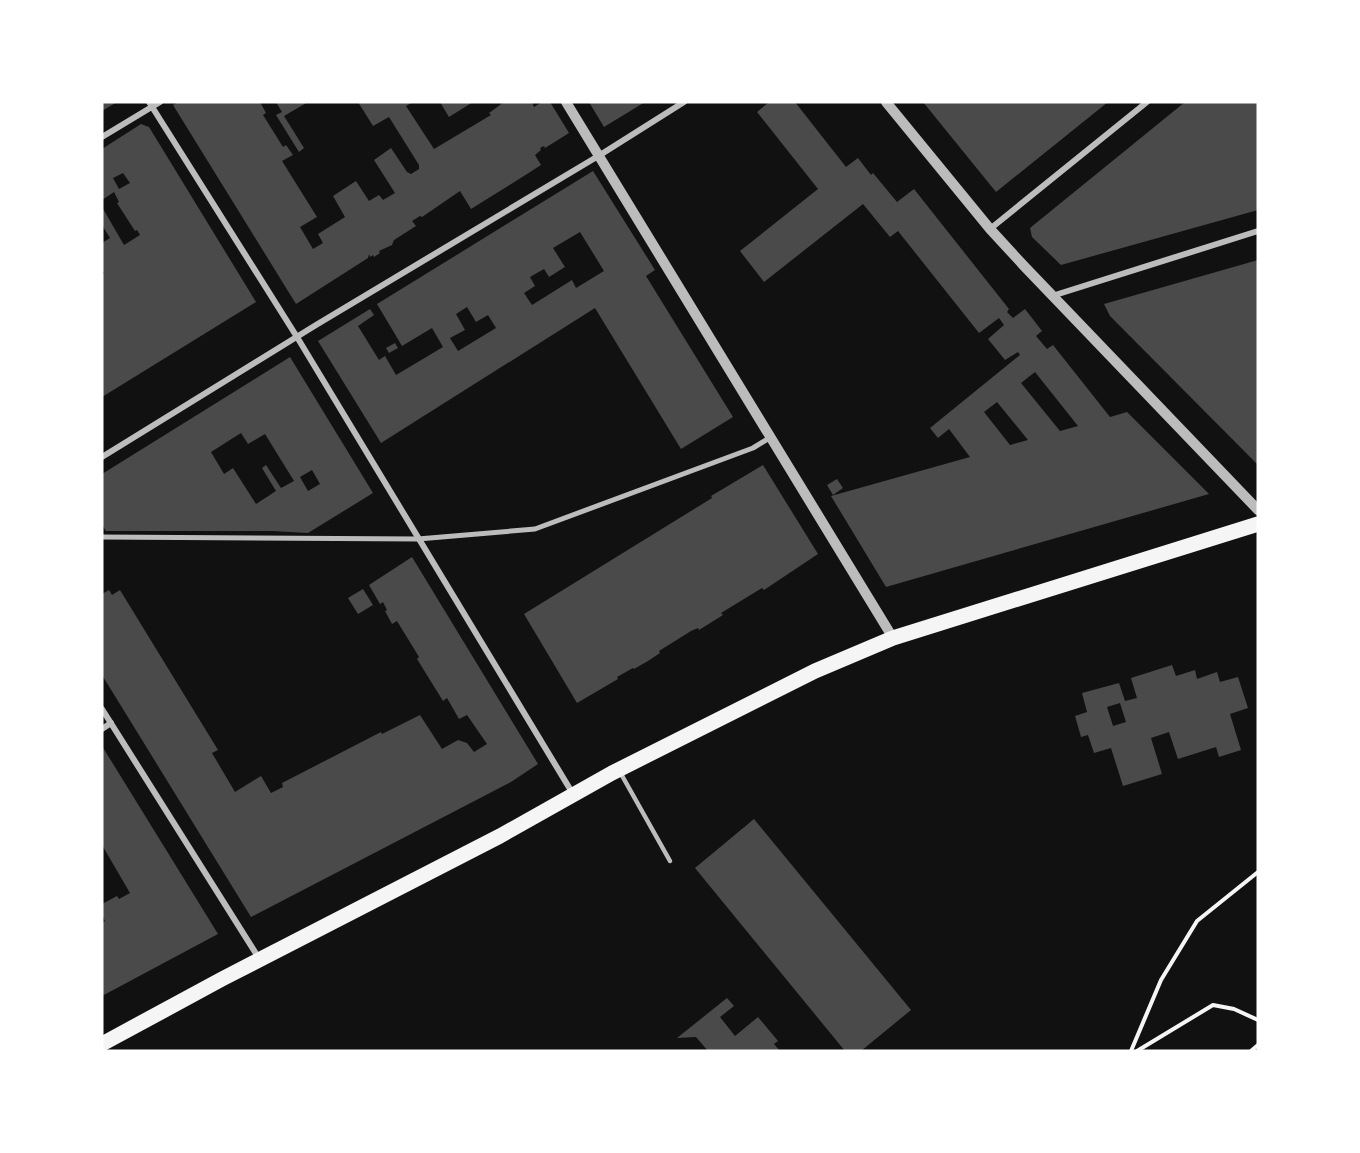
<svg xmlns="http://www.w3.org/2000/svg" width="1360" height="1153" viewBox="0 0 1360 1153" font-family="'Fira Sans Condensed',sans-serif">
	<rect width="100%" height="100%" fill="#111"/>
	<!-- building -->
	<g fill="#4a4a4a" fill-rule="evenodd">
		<polygon points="102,102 117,102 102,111"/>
		<polygon points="178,102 260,102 266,113 263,115 283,147 286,145 293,155 282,161 317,217 300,227 313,249 323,243 318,234 345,217 333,196 356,181 369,201 379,195 383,200 395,193 374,160 391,148 407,172 411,174 419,169 419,165 389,117 373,126 358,102 413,102 406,106 434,149 491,115 489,113 504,102 532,102 534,107 542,102 550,102 569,133 545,148 544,146 540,148 541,150 535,155 541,165 527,174 471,209 460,191 422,217 420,216 412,221 416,226 394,240 392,245 379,251 380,253 374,257 373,255 370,257 369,254 368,258 296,304 173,105"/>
		<polygon points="276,102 308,102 284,116 304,148 299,152 276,115 282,112"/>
		<polygon points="440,102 473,102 449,117"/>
		<polygon points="589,102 645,102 604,127"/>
		<path d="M 769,102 L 795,102 L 846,167 L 858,158 L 871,175 L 873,173 L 897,202 L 914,189 L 1009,309 L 1007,312 L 1013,318 L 1025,309 L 1042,331 L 1036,336 L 1047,349 L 1053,345 L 1110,417 L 1127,412 L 1209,494 L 886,587 L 831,496 L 970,457 L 949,429 L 938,438 L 930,428 L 1020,355 L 1018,352 L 1005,360 L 988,339 L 1004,325 L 999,318 L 979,333 L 898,231 L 890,237 L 863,204 L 764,282 L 740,251 L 818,189 L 757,112 ZM 1035,372 L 1078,426 L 1060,431 L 1021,383 ZM 997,402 L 1028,440 L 1010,445 L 984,412 Z"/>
		<polygon points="923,102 1108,102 996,192"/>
		<polygon points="1185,102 1258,102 1258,210 1061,265 1032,237 1030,228"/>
		<path d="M 141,124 L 149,127 L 256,302 L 102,397 L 102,275 L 104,273 L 102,270 L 102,243 L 110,238 L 102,225 L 102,207 L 124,245 L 140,235 L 137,230 L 135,231 L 117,203 L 119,202 L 114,192 L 102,200 L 102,149 ZM 123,173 L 130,183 L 119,189 L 113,178 Z"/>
		<path d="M 593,171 L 655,270 L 646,276 L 733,417 L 681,449 L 595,308 L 381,443 L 318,341 L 370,309 L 374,315 L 358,326 L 379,360 L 385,356 L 396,375 L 443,347 L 432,328 L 402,346 L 377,304 ZM 580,232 L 604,271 L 576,288 L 572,280 L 532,305 L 524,293 L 535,286 L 530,277 L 544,269 L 549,277 L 565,267 L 553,248 ZM 467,307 L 476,322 L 488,315 L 496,328 L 458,351 L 450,338 L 465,330 L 456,314 Z"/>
		<polygon points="1258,260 1258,465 1110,316 1104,304"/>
		<polygon points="395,343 398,348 389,353 386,348"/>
		<path d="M 290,357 L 373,493 L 308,533 L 272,531 L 106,531 L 102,525 L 102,474 ZM 241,433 L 248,444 L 265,434 L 294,481 L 281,488 L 266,465 L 262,468 L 276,491 L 256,504 L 233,468 L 224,474 L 211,452 ZM 312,470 L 320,484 L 308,491 L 300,477 Z"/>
		<polygon points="763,465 818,554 764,590 762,588 721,613 723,615 699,630 698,628 691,631 659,651 660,653 648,661 634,669 633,668 617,677 618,679 577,703 524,614 712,498 711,496"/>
		<polygon points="837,479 843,488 833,495 827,485"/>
		<polygon points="412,557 538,764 511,782 251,917 102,675 102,594 109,590 112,595 120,590 218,750 212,753 235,792 261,776 271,793 283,787 282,783 381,732 382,734 420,715 442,749 458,740 467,743 474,752 487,744 467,715 459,719 447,698 443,701 417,659 419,657 397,621 392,624 385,611 387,610 383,602 380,604 369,585"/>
		<polygon points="363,589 373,605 358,614 348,598"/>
		<path d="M 1172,665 L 1176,676 L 1195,670 L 1197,679 L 1217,672 L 1220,682 L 1238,677 L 1248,708 L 1230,714 L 1241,750 L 1219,757 L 1216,747 L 1178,759 L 1169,732 L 1151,738 L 1162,774 L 1123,786 L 1111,748 L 1094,753 L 1088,735 L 1081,737 L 1075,716 L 1087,712 L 1082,693 L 1119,683 L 1125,701 L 1137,698 L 1131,678 ZM 1120,703 L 1126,722 L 1113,726 L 1107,707 Z"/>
		<polygon points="102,746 218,934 102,996 102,923 105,921 102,915 102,904 117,896 119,899 130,893 102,845"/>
		<polygon points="754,819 911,1010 861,1051 845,1051 695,868"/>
		<polygon points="727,998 734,1006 720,1017 735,1036 758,1017 778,1041 774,1044 780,1051 708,1051 696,1037 677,1038"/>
	</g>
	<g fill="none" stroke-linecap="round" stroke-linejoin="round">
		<!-- path -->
		<g stroke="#f5f5f5" stroke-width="4">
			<polyline points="1131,1051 1161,980 1197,921 1258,872"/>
			<polyline points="1137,1051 1213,1005 1234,1009 1258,1020"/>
			<polyline points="1251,1051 1258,1045"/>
		</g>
		<!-- service -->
		<polyline stroke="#bcbcbc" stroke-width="4.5" points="620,772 670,861"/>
		<!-- pedestrian -->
		<polyline stroke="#bcbcbc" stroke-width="5" points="102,537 418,539 535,529 753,448 771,437"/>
		<!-- minor -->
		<g stroke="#bcbcbc" stroke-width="6">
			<polyline points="149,102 297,337 573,794"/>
			<polyline points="102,137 160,102"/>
			<polyline points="990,229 1147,102"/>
			<polyline points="1052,296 1258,231"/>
			<polyline points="102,457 316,325 600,155 684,102"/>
			<polyline points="102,709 260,960"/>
			<polyline points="102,729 111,723"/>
		</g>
		<!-- tertiary -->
		<g stroke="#bcbcbc" stroke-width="10">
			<polyline points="566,102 893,638"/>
			<polyline points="886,102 990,229 1024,266 1258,510"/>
		</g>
		<!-- primary -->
		<polyline stroke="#f5f5f5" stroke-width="15" points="102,1044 222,979 500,836 612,773 815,671 893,638 1258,524"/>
	</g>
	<!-- border -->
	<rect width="1360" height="1153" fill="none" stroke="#ffffff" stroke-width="207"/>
</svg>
